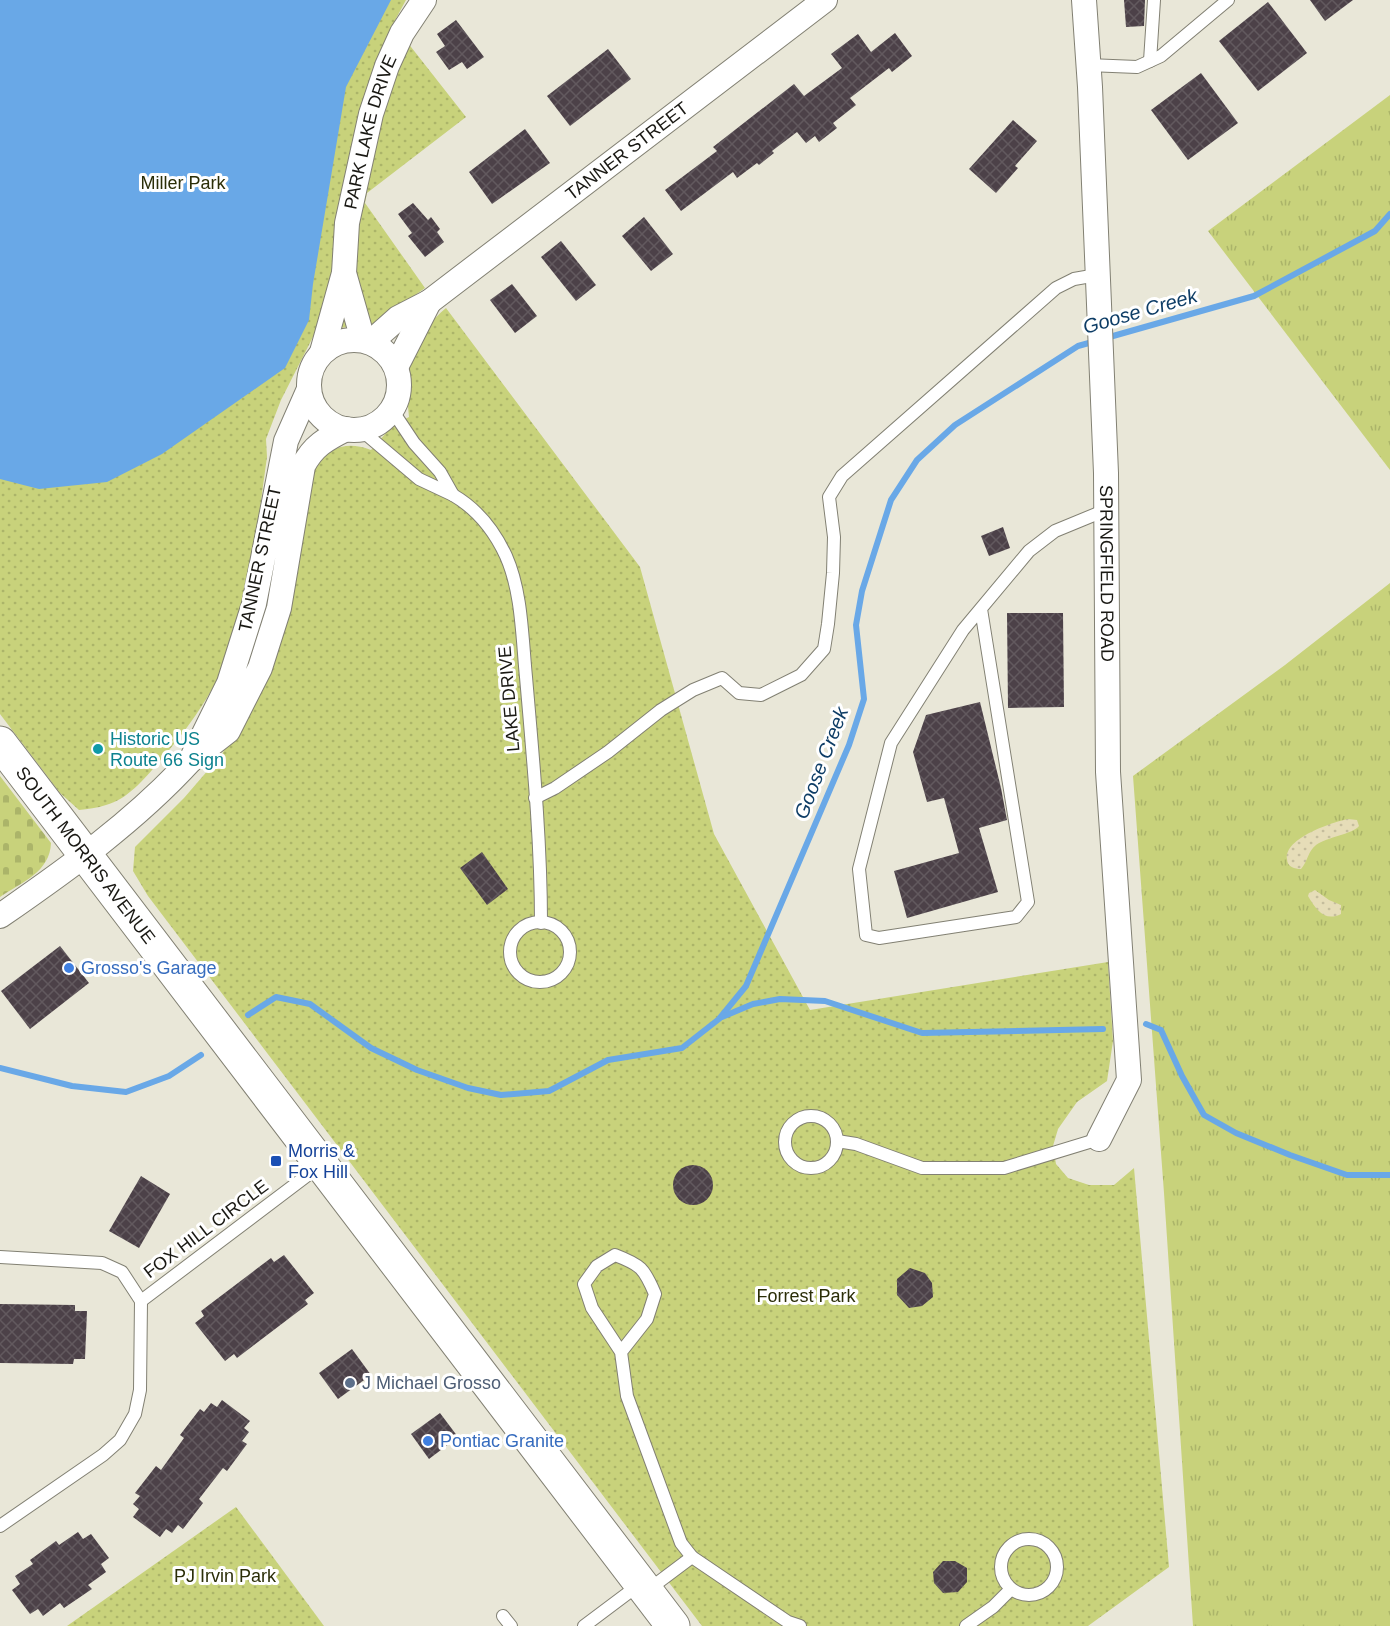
<svg xmlns="http://www.w3.org/2000/svg" width="1390" height="1626" viewBox="0 0 1390 1626" font-family="Arial,sans-serif">
	<defs>
		<pattern id="grass-tufts" width="24" height="20" patternUnits="userSpaceOnUse" patternTransform="scale(1.5)"><rect width="24" height="20" fill="#c8d27b"/><path d="M3 7l-1-3M5 7V3M7 7l1-3M15 17l-1-3M17 17v-4M19 17l1-3" fill="none" stroke="#abb469"/></pattern>
		<pattern id="sand-dots" width="8" height="8" patternUnits="userSpaceOnUse" patternTransform="scale(1.5)"><rect width="8" height="8" fill="#e6ddb8"/><path d="M2 2h.1M6 6h.1" fill="none" stroke="#c5bd9d" stroke-width="1.8" stroke-linecap="round"/></pattern>
		<pattern id="cemetery-stones" width="16" height="16" patternUnits="userSpaceOnUse" patternTransform="scale(1.5)"><rect width="16" height="16" fill="#c8d27b"/><path d="M2 7V4a2 2 0 0 1 4 0v3zM10 15v-3a2 2 0 0 1 4 0v3z" fill="#abb469"/></pattern>
		<pattern id="park-dots" width="8" height="8" patternUnits="userSpaceOnUse" patternTransform="scale(1.5)"><rect width="8" height="8" fill="#c8d27b"/><path d="M2 2h.1M6 6h.1" fill="none" stroke="#abb469" stroke-width="1.8" stroke-linecap="round"/></pattern>
		<pattern id="building-cross-hatch" width="8" height="8" patternUnits="userSpaceOnUse" patternTransform="scale(1.5)"><rect width="8" height="8" fill="#4c4148"/><path d="M0 0l8 8M0 8l8-8" fill="none" stroke="#62595e"/></pattern>
	</defs>
	<rect width="100%" height="100%" fill="#e9e7d8"/>
	<!-- grass -->
	<g fill="url(#grass-tufts)">
		<polygon points="1390,95 1390,470 1208,231"/>
		<polygon points="1390,583 1390,1626 1193,1626 1164,1193 1133,776 1285,665"/>
	</g>
	<!-- sand -->
	<g fill="url(#sand-dots)">
		<path d="M 1348,819 L 1357,820 L 1359,826 C 1353,834 1327,837 1316,845 C 1308,851 1308,861 1301,869 C 1295,869 1287,867 1287,859 C 1284,838 1333,822 1348,819 Z"/>
		<path d="M 1315,890 L 1329,900 L 1341,905 L 1341,914 C 1325,922 1316,910 1308,896 L 1309,893 Z"/>
	</g>
	<!-- cemetery -->
	<path fill="url(#cemetery-stones)" d="M 0,776 L 51,843 C 50,872 22,882 0,897 Z"/>
	<!-- park -->
	<g fill="url(#park-dots)">
		<path d="M 0,0 L 406,0 L 393,24 L 466,117 L 367,193 L 365,203 L 425,288 L 379,321 L 372,324 L 316,331 L 281,400 L 266,439 L 267,457 C 258,517 254,580 235,638 C 221,681 194,721 165,755 C 149,773 130,799 106,805 C 97,808 88,809 79,810 L 60,793 L 0,714 Z"/>
		<path d="M 446,308 L 640,567 L 714,834 L 810,1010 L 1108,962 L 1113,1041 L 1107,1081 L 1077,1102 L 1058,1129 L 1053,1146 L 1056,1164 L 1068,1178 L 1089,1185 L 1114,1185 L 1134,1168 L 1169,1567 L 1088,1626 L 702,1626 L 148,896 L 133,871 L 135,847 L 184,798 L 222,754 L 259,693 L 314,465 C 333,447 346,441 371,450 L 393,425 L 409,417 C 404,371 410,338 446,308 Z"/>
		<polygon points="236,1507 324,1626 67,1626"/>
	</g>
	<!-- water -->
	<polygon fill="#69a8e7" points="0,0 391,0 346,87 313,284 309,320 285,368 162,454 107,482 39,489 0,479"/>
	<g fill="none" stroke-linecap="round" stroke-linejoin="round">
		<!-- stream -->
		<g stroke="#69a8e7" stroke-width="6">
			<polyline points="1106,338 1254,296 1375,231 1390,214"/>
			<polyline points="248,1015 276,997 310,1004 371,1048 417,1070 468,1088 501,1095 549,1091 608,1060 682,1048 719,1019 746,986 849,745 864,699 856,625 862,591 891,500 917,460 955,425 1078,346 1096,341"/>
			<polyline points="722,1017 753,1004 780,999 825,1001 922,1033 1103,1029"/>
			<polyline points="1146,1024 1161,1030 1182,1076 1204,1115 1236,1133 1290,1155 1347,1175 1390,1175"/>
			<polyline points="0,1068 72,1086 126,1092 169,1076 201,1055"/>
		</g>
	</g>
	<!-- building -->
	<g fill="url(#building-cross-hatch)">
		<polygon points="1124,0 1145,0 1144,26 1126,27"/>
		<polygon points="1310,0 1353,0 1325,21"/>
		<polygon points="1268,2 1307,53 1258,91 1219,41"/>
		<polygon points="456,20 484,57 467,69 462,62 449,70 436,52 445,46 437,34"/>
		<polygon points="895,33 912,56 892,72 889,68 850,98 856,105 833,123 837,128 819,142 815,136 806,143 797,132 772,151 774,153 759,165 757,163 737,178 733,172 681,211 665,190 717,151 713,147 794,84 804,96 842,68 831,54 858,34 871,52"/>
		<polygon points="608,49 631,79 570,126 547,96"/>
		<polygon points="1201,73 1238,123 1188,160 1151,110"/>
		<polygon points="1013,120 1037,141 1015,166 1018,168 996,193 969,169"/>
		<polygon points="525,129 550,163 492,204 469,172"/>
		<polygon points="413,203 428,220 431,217 440,229 437,232 444,242 425,257 408,236 412,233 398,214"/>
		<polygon points="644,217 673,254 651,271 622,236"/>
		<polygon points="561,241 596,285 576,301 541,257"/>
		<polygon points="512,284 537,316 515,333 490,300"/>
		<polygon points="1003,527 1010,548 989,556 981,536"/>
		<polygon points="1007,613 1063,613 1064,707 1008,708"/>
		<polygon points="980,702 1001,788 1007,820 979,828 998,892 907,918 894,871 959,853 944,798 927,802 913,752 926,715"/>
		<polygon points="482,852 508,889 487,905 460,868"/>
		<polygon points="60,946 89,983 30,1029 1,991"/>
		<circle cx="693" cy="1185" r="20"/>
		<polygon points="141,1176 170,1194 139,1248 109,1231"/>
		<polygon points="284,1255 314,1293 305,1300 308,1304 237,1358 234,1354 225,1361 195,1323 204,1316 201,1311 271,1258 274,1262"/>
		<polygon points="910,1268 925,1273 932,1283 933,1297 922,1306 909,1308 897,1295 897,1279"/>
		<polygon points="0,1304 75,1305 75,1311 87,1311 85,1359 74,1359 73,1364 0,1363"/>
		<polygon points="352,1349 371,1375 338,1399 319,1373"/>
		<polygon points="222,1400 250,1421 244,1428 249,1432 242,1441 247,1444 227,1471 223,1468 199,1499 203,1503 183,1529 178,1525 172,1533 166,1529 160,1537 133,1517 139,1509 133,1504 140,1496 135,1493 156,1466 161,1470 184,1438 180,1435 200,1409 204,1412 211,1403 217,1407"/>
		<polygon points="440,1413 458,1437 429,1459 411,1434"/>
		<polygon points="78,1532 83,1539 91,1534 109,1558 101,1564 106,1572 88,1585 92,1589 64,1608 60,1603 43,1616 38,1609 30,1614 12,1590 20,1584 15,1576 33,1564 30,1560 56,1541 59,1545"/>
		<polygon points="943,1561 955,1561 967,1568 967,1582 958,1592 943,1593 934,1583 933,1572"/>
	</g>
	<g fill="none" stroke-linecap="round" stroke-linejoin="round">
		<defs>
			<g id="lane">
				<polyline points="1150,61 1154,0"/>
				<polyline points="1088,65 1137,67 1161,56 1228,0"/>
				<polyline points="361,430 419,479 453,495 440,472 414,443 392,410"/>
				<path d="M 453,495 C 477,509 494,530 506,556 C 522,592 522,637 526,677 C 533,758 541,841 541,923"/>
				<polyline points="981,609 1028,902 1016,917 879,938 866,935 859,869 891,743 963,630 1029,551 1055,531 1106,510"/>
				<polyline points="535,798 555,788 608,752 661,710 693,690 722,678 739,693 761,695 801,675 824,649 828,624 833,573 834,537 829,497 842,476 1056,288 1074,279 1097,275"/>
				<circle cx="540" cy="952" r="30"/>
				<circle cx="811" cy="1142" r="26"/>
				<polyline points="837,1141 856,1144 922,1168 1004,1168 1099,1139"/>
				<polyline points="0,1257 102,1263 122,1272 141,1301 140,1390 135,1414 120,1440 103,1455 0,1526"/>
				<polyline points="141,1301 321,1165"/>
				<path d="M 621,1352 L 647,1319 L 655,1294 C 644,1268 641,1265 615,1255 L 597,1266 L 584,1284 L 592,1308 L 621,1352 L 627,1396 L 681,1543 L 692,1557"/>
				<circle cx="1029" cy="1567" r="28"/>
				<polyline points="648,1590 692,1557 788,1622 800,1626"/>
				<polyline points="503,1616 511,1626"/>
				<polyline points="584,1626 640,1584"/>
				<polyline points="966,1626 993,1607 1011,1589"/>
			</g>
			<g id="street">
				<path id="s1" d="M 1084,0 L 1090,87 L 1106,473 L 1108,772 L 1129,1080 L 1099,1139"/>
				<polyline points="344,273 363,340"/>
				<circle cx="354" cy="385" r="45"/>
				<path id="s2" d="M 371,342 L 398,318 L 429,302 L 825,0"/>
				<path id="s3" d="M 322,352 L 344,273 L 347,223 L 371,114 L 387,66 L 402,33 L 424,0"/>
				<polyline points="396,367 429,302"/>
				<path d="M 309,389 L 286,441 L 254,604 L 229,683 L 191,760 L 228,731 L 260,668 L 279,608 L 303,466 C 313,446 326,439 346,429"/>
				<path d="M 0,916 C 68,869 135,821 191,760"/>
			</g>
			<g id="secondary">
				<path id="s4" d="M 0,743 L 673,1626"/>
			</g>
		</defs>
		<!-- lane casing -->
		<use href="#lane" stroke="#828073" stroke-width="14"/>
		<!-- street casing -->
		<use href="#street" stroke="#828073" stroke-width="26"/>
		<!-- secondary casing -->
		<use href="#secondary" stroke="#828073" stroke-width="35"/>
		<!-- lane -->
		<use href="#lane" stroke="#fff" stroke-width="12"/>
		<!-- street -->
		<use href="#street" stroke="#fff" stroke-width="24"/>
		<!-- secondary -->
		<use href="#secondary" stroke="#fff" stroke-width="33"/>
	</g>
	<!-- markers -->
	<circle fill="#0f9aa8" stroke="#fff" stroke-width="2" cx="98" cy="749" r="6"/>
	<g fill="#3f7fe0" stroke="#fff" stroke-width="2">
		<circle cx="69" cy="968" r="6"/>
		<circle cx="428" cy="1441" r="6"/>
	</g>
	<rect fill="#1a4fb4" stroke="#fff" stroke-width="2" x="270" y="1155" width="12" height="12" rx="3"/>
	<circle fill="#5c6f8a" stroke="#fff" stroke-width="2" cx="350" cy="1383" r="6"/>
	<g text-anchor="middle" stroke-width="6" stroke-linejoin="round" paint-order="stroke">
		<!-- street labels -->
		<g font-size="18" fill="#191813" stroke="#fff">
			<text dy="6" stroke="none"><textPath href="#s3" startOffset="226">PARK LAKE DRIVE</textPath></text>
			<text dy="6" stroke="none"><textPath href="#s2" startOffset="320">TANNER STREET</textPath></text>
			<text transform="translate(260 559) rotate(-78)" y="6">TANNER STREET</text>
			<text dy="6" stroke="none"><textPath href="#s1" startOffset="574">SPRINGFIELD ROAD</textPath></text>
			<text transform="translate(509 699) rotate(-95)" y="6">LAKE DRIVE</text>
			<text dy="6" stroke="none"><textPath href="#s4" startOffset="141">SOUTH MORRIS AVENUE</textPath></text>
			<text transform="translate(206 1229) rotate(-37)" y="6">FOX HILL CIRCLE</text>
		</g>
		<!-- park labels -->
		<g font-size="18" fill="#2b2e08" stroke="#fff">
			<text x="183" y="189">Miller Park</text>
			<text x="806" y="1302">Forrest Park</text>
			<text x="225" y="1582">PJ Irvin Park</text>
		</g>
		<!-- culture labels -->
		<g font-size="18" fill="#0d838f" stroke="#fff" text-anchor="start">
			<text x="110" y="745">Historic US<tspan x="110" dy="21">Route 66 Sign</tspan></text>
		</g>
		<!-- shop labels -->
		<g font-size="18" fill="#366cbe" stroke="#fff" text-anchor="start">
			<text x="81" y="974">Grosso's Garage</text>
			<text x="440" y="1447">Pontiac Granite</text>
		</g>
		<!-- transit labels -->
		<g font-size="18" fill="#164399" stroke="#fff" text-anchor="start">
			<text x="288" y="1157">Morris &amp;<tspan x="288" dy="21">Fox Hill</tspan></text>
		</g>
		<!-- service labels -->
		<g font-size="18" fill="#4e5e75" stroke="#fff" text-anchor="start">
			<text x="362" y="1389">J Michael Grosso</text>
		</g>
		<!-- water labels -->
		<g font-size="20" font-style="italic" fill="#0e3d66" stroke="#fff">
			<text transform="translate(1140 311) rotate(-16)" y="7">Goose Creek</text>
			<text transform="translate(821 763) rotate(-69)" y="7">Goose Creek</text>
		</g>
	</g>
</svg>
